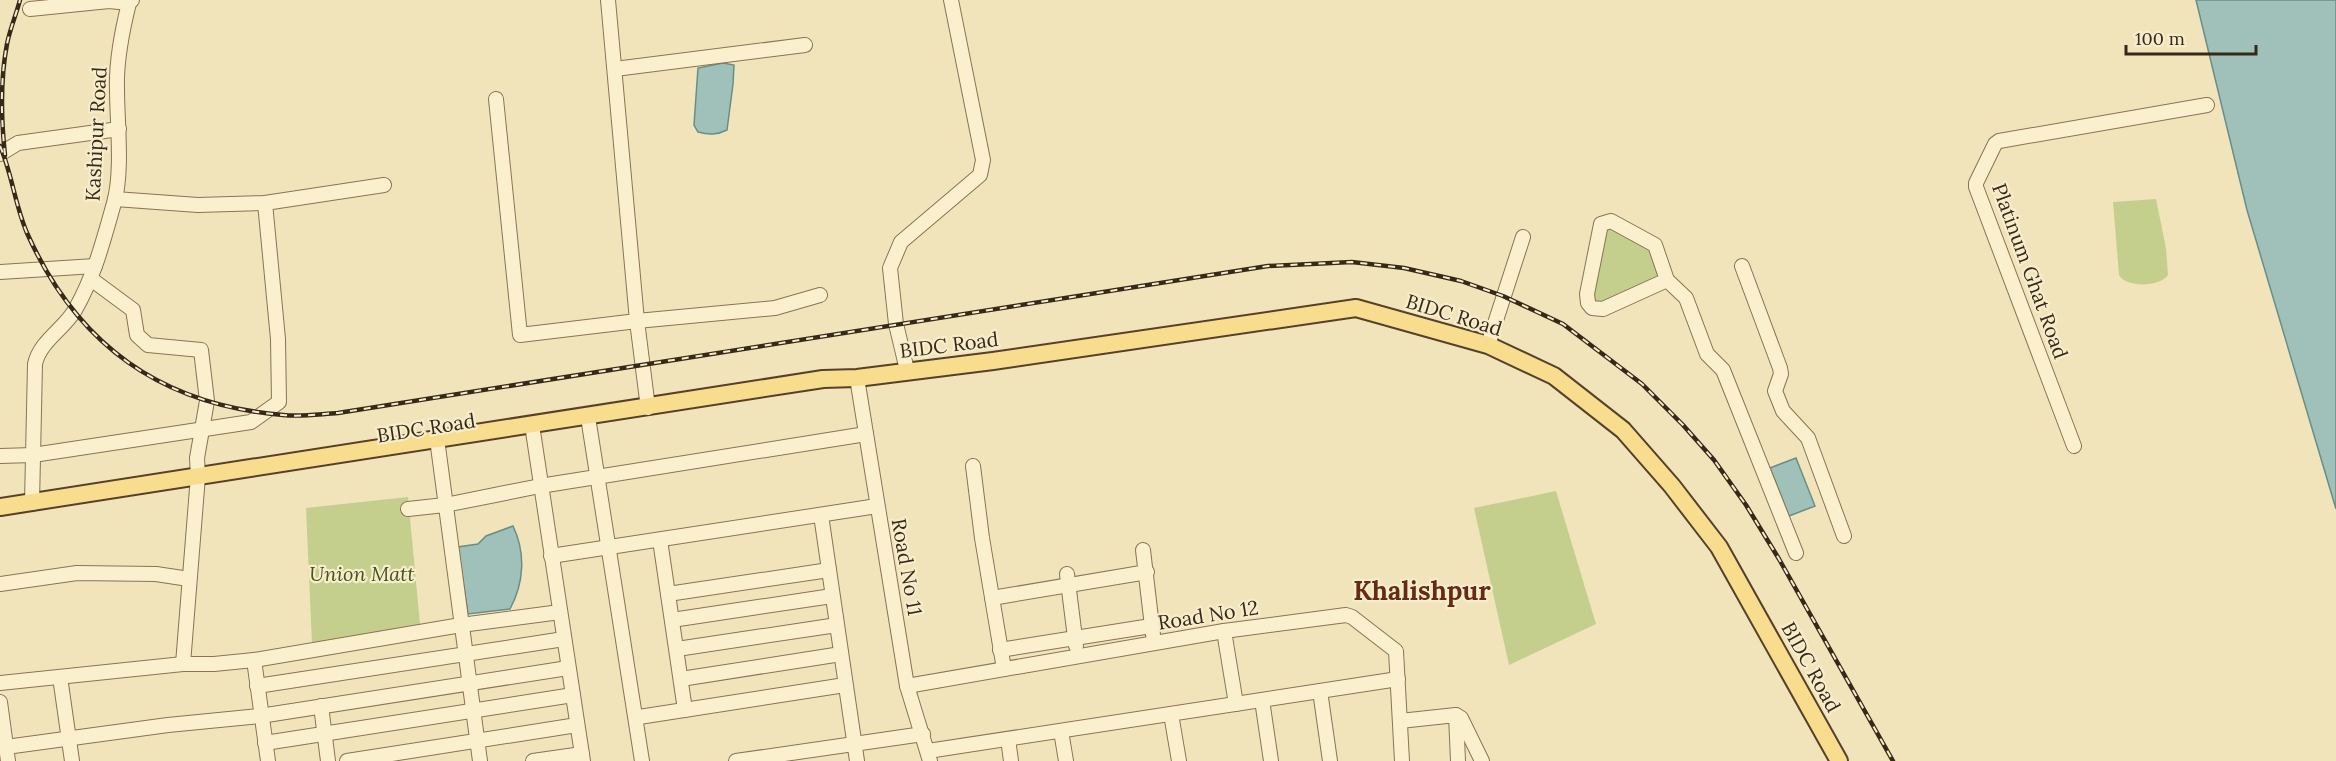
<svg xmlns="http://www.w3.org/2000/svg" width="2336" height="761" viewBox="0 0 2336 761" font-family="Lora,serif">
	<rect width="100%" height="100%" fill="#f1e4bb"/>
	<!-- green -->
	<g fill="#c4cf8e">
		<path d="M 2156,199 L 2166,248 L 2168,275 C 2160,287 2126,288 2119,275 L 2113,202 Z"/>
		<polygon points="1601,224 1652,242 1667,280 1603,309 1587,298"/>
		<polygon points="1556,491 1596,624 1509,665 1474,508"/>
		<polygon points="408,497 420,624 312,644 306,508"/>
	</g>
	<!-- water -->
	<g fill="#9fc1b9" stroke="#678f87" stroke-width="1.5">
		<polygon points="2196,0 2336,0 2336,509 2247,210"/>
		<path d="M 723,63 L 734,65 L 733,84 L 727,130 C 717,135 709,135 698,132 L 694,125 L 698,68 Z"/>
		<polygon points="1796,458 1815,506 1789,516 1770,468"/>
		<path d="M 513,526 C 526,553 524,583 510,609 L 468,614 L 458,547 L 478,544 L 486,536 Z"/>
	</g>
	<g fill="none" stroke-linecap="round" stroke-linejoin="round">
		<defs>
			<g id="minor">
				<polyline points="608,0 637,321 648,408"/>
				<polyline points="30,9 109,1 129,3"/>
				<polyline points="615,69 805,45"/>
				<polyline points="496,99 520,335 637,321 775,308 820,295"/>
				<polyline points="0,154 18,143 119,129"/>
				<polyline points="115,199 198,205 265,203 384,185"/>
				<polyline points="1742,266 1780,368 1781,374 1775,391 1783,411 1808,438 1844,536"/>
				<polyline points="0,272 95,266"/>
				<polyline points="91,279 133,310 137,335 148,345 201,350 207,401 197,458 198,476 183,664"/>
				<polyline points="1667,280 1603,309 1592,308 1588,303 1587,294 1601,224 1611,221 1655,245 1667,280 1686,298 1707,354 1723,370 1796,553"/>
				<polyline points="1488,345 1523,237"/>
				<polyline points="907,370 896,324 890,268 901,242 980,175 983,160 951,0"/>
				<polyline points="857,378 907,686 930,761"/>
				<polyline points="588,417 642,761"/>
				<polyline points="532,425 583,761"/>
				<polyline points="437,439 480,761"/>
				<polyline points="2074,446 1976,187 1976,183 1995,144 1999,141 2207,105"/>
				<polyline points="0,456 33,455 251,422 279,402 278,339 265,203"/>
				<polyline points="973,466 982,538 1004,669"/>
				<path d="M 32,503 L 35,364 C 40,341 64,329 75,310 C 94,277 104,239 114,203 C 123,171 117,122 117,89 C 116,60 122,31 129,3 L 132,0"/>
				<polyline points="408,509 445,505 540,486 866,434"/>
				<polyline points="821,515 857,761"/>
				<polyline points="660,540 685,710"/>
				<polyline points="1143,550 1153,635"/>
				<polyline points="551,556 877,506"/>
				<polyline points="1067,574 1076,646"/>
				<polyline points="0,584 77,573 156,574 189,579"/>
				<polyline points="668,594 829,570"/>
				<polyline points="992,598 1147,572"/>
				<polyline points="672,620 832,596"/>
				<polyline points="1224,631 1236,704"/>
				<polyline points="677,649 837,625"/>
				<polyline points="1000,650 1151,626"/>
				<polyline points="254,660 268,761"/>
				<polyline points="60,677 72,761"/>
				<polyline points="681,679 841,654"/>
				<polyline points="0,683 183,664 214,664 254,660 461,625 560,612"/>
				<polyline points="257,686 564,639"/>
				<polyline points="907,686 1224,631 1346,615 1352,617 1396,651 1402,761"/>
				<polyline points="1320,691 1330,761"/>
				<polyline points="1262,700 1271,761"/>
				<polyline points="0,702 8,761"/>
				<polyline points="321,706 328,761"/>
				<polyline points="1171,714 1179,761"/>
				<polyline points="1456,715 1461,718 1482,761"/>
				<polyline points="639,717 845,685"/>
				<polyline points="1400,721 1456,715 1458,761"/>
				<polyline points="1061,731 1066,761"/>
				<polyline points="1008,739 1011,761"/>
				<polyline points="265,743 573,695"/>
				<polyline points="6,747 168,725 260,716 568,668"/>
				<polyline points="928,751 1398,679"/>
				<polyline points="347,761 577,725"/>
				<polyline points="533,761 582,754"/>
				<polyline points="736,761 923,734"/>
			</g>
			<polyline id="major" points="0,507 823,379 857,378 993,361 1356,308 1488,345 1554,376 1623,430 1672,486 1719,547 1839,761"/>
		</defs>
		<!-- minor casing -->
		<use href="#minor" stroke="#897354" stroke-width="16"/>
		<!-- major casing -->
		<use href="#major" stroke="#554029" stroke-width="20"/>
		<!-- minor -->
		<use href="#minor" stroke="#fbf0ce" stroke-width="14"/>
		<!-- major -->
		<use href="#major" stroke="#f8dd8e" stroke-width="16"/>
		<defs>
			<g id="rail">
				<path d="M 0,146 C 12,174 15,205 27,233 C 77,345 161,405 283,415 C 301,417 320,414 338,413 L 1268,266 L 1352,262 L 1404,268 L 1461,281 L 1503,296 L 1563,324 L 1642,384 L 1683,425 L 1714,460 L 1746,505 L 1779,559 L 1893,761"/>
				<path d="M 5,155 C 1,118 0,81 7,44 C 10,29 16,15 20,0"/>
			</g>
		</defs>
		<!-- rail casing -->
		<use href="#rail" stroke="#36291a" stroke-width="4.5"/>
		<!-- rail -->
		<use href="#rail" stroke="#f8edcb" stroke-width="2" stroke-dasharray="7" stroke-linecap="butt"/>
	</g>
	<g text-anchor="middle" stroke-width="4.5" stroke-linejoin="round" paint-order="stroke">
		<!-- street labels -->
		<g font-size="20" fill="#36291a" stroke="#f8edcb">
			<text transform="translate(96 134) rotate(-87)" y="7">Kashipur Road</text>
			<text transform="translate(2030 271) rotate(70)" y="7">Platinum Ghat Road</text>
			<text transform="translate(1454 315) rotate(17)" y="7">BIDC Road</text>
			<text transform="translate(949 345) rotate(-7)" y="7">BIDC Road</text>
			<text transform="translate(426 428) rotate(-9)" y="7">BIDC Road</text>
			<text transform="translate(907 567) rotate(80)" y="7">Road No 11</text>
			<text transform="translate(1208 615) rotate(-9)" y="7">Road No 12</text>
			<text transform="translate(1811 667) rotate(61)" y="7">BIDC Road</text>
		</g>
		<!-- park labels -->
		<g font-size="20" font-style="italic" fill="#44541f" stroke="#f8edcb">
			<text x="362" y="581">Union Matt</text>
		</g>
		<!-- district labels -->
		<g font-size="26" font-weight="bold" fill="#662b16" stroke="#f8edcb">
			<text x="1422" y="600">Khalishpur</text>
		</g>
	</g>
	<!-- scale -->
	<path d="M2126 45v9h130v-9" fill="none" stroke="#36291a" stroke-width="3"/>
	<text x="2135" y="45" font-size="18" fill="#36291a" stroke="#f8edcb" stroke-width="4.5" paint-order="stroke">100 m</text>
</svg>
